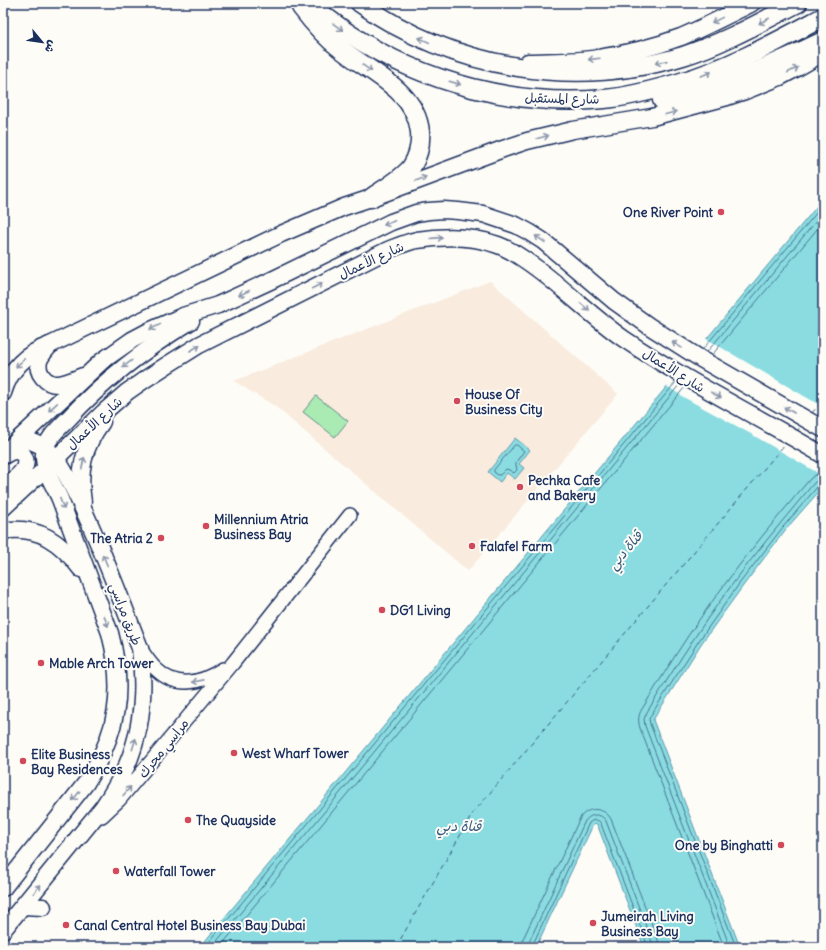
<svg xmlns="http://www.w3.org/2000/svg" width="826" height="950" viewBox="0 0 826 950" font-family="Delius,'Playpen Sans Arabic',sans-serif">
	<rect width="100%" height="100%" fill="#fdfcf7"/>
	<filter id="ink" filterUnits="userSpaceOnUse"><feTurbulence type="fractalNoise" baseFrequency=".025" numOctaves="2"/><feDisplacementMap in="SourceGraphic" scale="8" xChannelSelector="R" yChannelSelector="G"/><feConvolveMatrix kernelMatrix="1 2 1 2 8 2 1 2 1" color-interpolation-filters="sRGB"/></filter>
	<g filter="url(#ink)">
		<!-- built -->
		<polygon fill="#f9ebdd" points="490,281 618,394 468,571 276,407 234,381"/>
		<!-- green -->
		<polygon fill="#aaebb3" stroke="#628d88" points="316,396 348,421 335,437 303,412"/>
		<!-- water -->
		<g fill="#8adce1" stroke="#5e97ad">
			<polygon points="823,199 823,487 786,529 743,586 701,644 653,720 740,947 644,947 597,824 593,825 536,947 200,947"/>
			<polygon points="515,438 530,450 519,464 524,468 515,479 507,473 500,482 488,472"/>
		</g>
		<!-- pier -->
		<polygon fill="#fdfcf7" points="705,338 823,407 823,476 751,434 685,398 665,385"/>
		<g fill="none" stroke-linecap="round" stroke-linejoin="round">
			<!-- shore -->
			<g stroke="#477492" stroke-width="1">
				<polyline points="703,349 823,205"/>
				<polyline points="707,352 823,213"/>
				<polyline points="712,355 823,222"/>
				<polygon points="515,445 517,445 524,451 516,462 516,465 517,470 514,473 509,470 506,469 500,475 498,475 494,472 494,470"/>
				<polyline points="205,947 676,382"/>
				<polyline points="212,947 680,384"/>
				<polyline points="220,947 685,387"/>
				<path d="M 522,947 L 523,939 L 580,818 C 588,806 604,807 611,819 L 658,940 L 659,947"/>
				<path d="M 528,947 L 529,942 L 585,821 C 591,813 601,813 606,821 L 652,942 L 653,947"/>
				<path d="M 533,947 L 533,944 L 589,823 C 593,819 599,819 601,824 L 647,944 L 648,947"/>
				<path d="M 724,947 L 640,728 C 638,721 638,715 642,709 C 657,685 672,660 688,636 C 725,581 767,529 810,479 L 815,475 L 823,474"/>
				<path d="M 730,947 L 645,726 L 644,719 L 647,712 C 662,688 677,664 693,640 C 729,585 772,533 814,483 L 818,480 L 823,480"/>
				<polyline points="736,947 650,724 649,719 651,715 698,642 739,584 783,527 818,486 823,485"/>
			</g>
			<!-- ferry -->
			<g stroke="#375a7f" stroke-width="1" stroke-dasharray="5 4" stroke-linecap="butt">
				<polyline points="812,413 823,400"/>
				<polyline points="796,432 802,425"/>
				<polyline points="396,947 473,813 786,443"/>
			</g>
			<defs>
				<g id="minor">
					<path d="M 140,648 C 145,656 150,664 157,670 C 177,689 202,683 223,669"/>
					<polyline points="102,816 119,800 154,758 233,663 350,515"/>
				</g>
				<g id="tertiary">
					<path d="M 528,62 C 552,61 575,62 598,58 C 626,54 654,47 681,37 C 705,27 728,15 752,3"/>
					<path d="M 50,345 C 46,350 41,355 39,361 C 36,373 46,385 59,384 C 67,383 75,379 83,376"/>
					<path d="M 3,393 C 10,369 27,353 50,345 L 281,234 L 344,207 L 371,198 L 503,149 L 527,141 L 573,130 L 652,117 L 727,97 L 745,91 L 780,77 L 797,68 L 823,53"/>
					<polyline points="3,454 102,361 132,340 149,331 183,316 218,305 270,281 391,222 416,213 429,211 444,210 458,211 483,214 516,225 529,232 543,241 614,301 649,326 701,359 823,429"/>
					<path d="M 3,456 C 7,454 11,451 15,451 C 24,451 28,461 24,468 C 21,475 9,483 3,488"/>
					<path d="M 83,502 C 78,472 83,447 102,422"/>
					<path d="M 3,508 L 46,468 L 104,412 L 127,392 L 147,378 L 167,365 L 199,345 L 388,250 C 398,246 407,242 417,240 C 443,236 473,236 498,245 C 512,250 527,261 539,270 C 568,292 594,318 624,339 C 688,382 757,416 823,455"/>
					<path d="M 3,531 C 38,525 61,542 81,569"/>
					<path d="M 3,888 L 86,783 C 118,733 125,691 110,633 C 94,589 77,544 60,499 C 54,485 43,470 44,454 C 46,439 58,429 68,419 C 104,380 146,348 191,321"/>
					<polyline points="23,906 43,907"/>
					<path d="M 3,930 L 103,807 C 112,794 120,780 127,765 C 143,728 145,687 140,648 C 120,597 101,545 77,496 C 71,484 62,464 52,454 C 44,445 32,441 20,438"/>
				</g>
				<g id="secondary">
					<path d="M 307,3 C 322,14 336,25 351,35 C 424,83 517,107 604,99 C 629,97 654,90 678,83 C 729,68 776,42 823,17"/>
					<path d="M 360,3 C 453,69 574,89 683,56 C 724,43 761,22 798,3"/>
					<path d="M 301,7 C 313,23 325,37 341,49 C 369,72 416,90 420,132 C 421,144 418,156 412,166 C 404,178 382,190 371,198"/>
					<path d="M 662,100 C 719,89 771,66 823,41"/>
				</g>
			</defs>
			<!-- minor casing -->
			<use href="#minor" stroke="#1b2f5e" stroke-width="16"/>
			<!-- tertiary casing -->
			<use href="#tertiary" stroke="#1b2f5e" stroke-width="19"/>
			<!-- secondary casing -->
			<use href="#secondary" stroke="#1b2f5e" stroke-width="21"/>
			<!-- minor -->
			<use href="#minor" stroke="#fdfcf7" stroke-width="13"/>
			<!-- tertiary -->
			<use href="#tertiary" stroke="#fdfcf7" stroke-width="16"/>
			<!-- secondary -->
			<use href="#secondary" stroke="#fdfcf7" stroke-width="18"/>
		</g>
		<!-- one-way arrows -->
		<defs><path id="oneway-shaft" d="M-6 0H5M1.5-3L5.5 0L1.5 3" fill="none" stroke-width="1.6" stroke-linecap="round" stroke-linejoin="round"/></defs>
		<g stroke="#8c96aa">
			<use href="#oneway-shaft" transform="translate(717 20) rotate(154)"/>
			<use href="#oneway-shaft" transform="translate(764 21) rotate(153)"/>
			<use href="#oneway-shaft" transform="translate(338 27) rotate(35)"/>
			<use href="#oneway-shaft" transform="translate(424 40) rotate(-155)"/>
			<use href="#oneway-shaft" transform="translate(594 59) rotate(173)"/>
			<use href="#oneway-shaft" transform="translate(661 62) rotate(167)"/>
			<use href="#oneway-shaft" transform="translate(367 68) rotate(35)"/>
			<use href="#oneway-shaft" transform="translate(793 70) rotate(-27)"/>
			<use href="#oneway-shaft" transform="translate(706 74) rotate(-21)"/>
			<use href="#oneway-shaft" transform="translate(455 83) rotate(16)"/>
			<use href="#oneway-shaft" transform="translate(671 113) rotate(-14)"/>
			<use href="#oneway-shaft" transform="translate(543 137) rotate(-14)"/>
			<use href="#oneway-shaft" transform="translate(421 179) rotate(-20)"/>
			<use href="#oneway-shaft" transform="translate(389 223) rotate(158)"/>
			<use href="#oneway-shaft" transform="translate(437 238) rotate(-4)"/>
			<use href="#oneway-shaft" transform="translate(540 239) rotate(-145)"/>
			<use href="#oneway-shaft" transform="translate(317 286) rotate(-27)"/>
			<use href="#oneway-shaft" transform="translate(244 293) rotate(155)"/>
			<use href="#oneway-shaft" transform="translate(585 307) rotate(41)"/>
			<use href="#oneway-shaft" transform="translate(155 327) rotate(154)"/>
			<use href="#oneway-shaft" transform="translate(677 345) rotate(-147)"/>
			<use href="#oneway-shaft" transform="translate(195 348) rotate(-30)"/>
			<use href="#oneway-shaft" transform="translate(20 363) rotate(136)"/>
			<use href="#oneway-shaft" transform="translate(127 364) rotate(142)"/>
			<use href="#oneway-shaft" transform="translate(716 395) rotate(28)"/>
			<use href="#oneway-shaft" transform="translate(53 407) rotate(137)"/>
			<use href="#oneway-shaft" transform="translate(789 410) rotate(-150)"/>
			<use href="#oneway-shaft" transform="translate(83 463) rotate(-78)"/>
			<use href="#oneway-shaft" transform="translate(62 504) rotate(69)"/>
			<use href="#oneway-shaft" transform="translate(105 560) rotate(-112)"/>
			<use href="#oneway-shaft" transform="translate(106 621) rotate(70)"/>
			<use href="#oneway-shaft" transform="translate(198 681) rotate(169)"/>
			<use href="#oneway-shaft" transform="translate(134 744) rotate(-73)"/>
			<use href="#oneway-shaft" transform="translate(127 791) rotate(-49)"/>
			<use href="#oneway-shaft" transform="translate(76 796) rotate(128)"/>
			<use href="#oneway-shaft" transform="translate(37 889) rotate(-51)"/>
		</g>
	</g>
	<!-- markers -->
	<g fill="#d1495b" stroke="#fdfcf7" stroke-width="1.5">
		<circle cx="721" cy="212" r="4"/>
		<circle cx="457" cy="401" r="4"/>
		<circle cx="520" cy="487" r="4"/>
		<circle cx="206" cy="526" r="4"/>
		<circle cx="161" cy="538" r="4"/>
		<circle cx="472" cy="546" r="4"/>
		<circle cx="382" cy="610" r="4"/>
		<circle cx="41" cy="663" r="4"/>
		<circle cx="234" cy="753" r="4"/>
		<circle cx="23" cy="761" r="4"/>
		<circle cx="188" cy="820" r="4"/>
		<circle cx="781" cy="845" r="4"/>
		<circle cx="116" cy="871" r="4"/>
		<circle cx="593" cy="923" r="4"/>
		<circle cx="66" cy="925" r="4"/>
	</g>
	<g text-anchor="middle" stroke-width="4" stroke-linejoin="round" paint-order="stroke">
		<!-- street labels -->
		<g font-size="13" fill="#1b2f5e" stroke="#fdfcf7">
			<text transform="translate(562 98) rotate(1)" y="5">شارع المستقبل</text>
			<text transform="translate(371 260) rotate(-25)" y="5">شارع الأعمال</text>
			<text transform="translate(674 370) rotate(32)" y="5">شارع الأعمال</text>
			<text transform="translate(94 423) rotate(-43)" y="5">شارع الأعمال</text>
			<text transform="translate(126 614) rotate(69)" y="5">طريق مراسي</text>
			<text transform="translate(163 748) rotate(-51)" y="5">مراسي محرك</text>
		</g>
		<!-- poi labels -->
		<g font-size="13" font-weight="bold" fill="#1b2f5e" stroke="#fdfcf7" text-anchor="start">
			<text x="713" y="217" text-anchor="end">One River Point</text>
			<text x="465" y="399">House Of<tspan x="465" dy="15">Business City</tspan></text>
			<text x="528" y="485">Pechka Cafe<tspan x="528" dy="15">and Bakery</tspan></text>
			<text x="214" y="524">Millennium Atria<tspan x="214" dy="15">Business Bay</tspan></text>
			<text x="153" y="543" text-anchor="end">The Atria 2</text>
			<text x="480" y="551">Falafel Farm</text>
			<text x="390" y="615">DG1 Living</text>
			<text x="49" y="668">Mable Arch Tower</text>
			<text x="242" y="758">West Wharf Tower</text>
			<text x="31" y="759">Elite Business<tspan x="31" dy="15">Bay Residences</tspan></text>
			<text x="196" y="825">The Quayside</text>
			<text x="773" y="850" text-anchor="end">One by Binghatti</text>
			<text x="124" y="876">Waterfall Tower</text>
			<text x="601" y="921">Jumeirah Living<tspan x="601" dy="15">Business Bay</tspan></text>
			<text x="74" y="930">Canal Central Hotel Business Bay Dubai</text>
		</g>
		<!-- water labels -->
		<g font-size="14" font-style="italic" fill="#375a7f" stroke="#fdfcf7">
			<text transform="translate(625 550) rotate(-50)" y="5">قناة دبي</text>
			<text x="459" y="831">قناة دبي</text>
		</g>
	</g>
	<!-- margin -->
	<rect width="826" height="950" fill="none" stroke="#fdfcf7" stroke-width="16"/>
	<rect x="8" y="8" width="810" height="934" fill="none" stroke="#1b2f5e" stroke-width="1.5" filter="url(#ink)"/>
	<!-- north arrow -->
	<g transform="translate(42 42) rotate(119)" stroke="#fdfcf7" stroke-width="3" paint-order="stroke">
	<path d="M0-3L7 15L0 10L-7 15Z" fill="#1b2f5e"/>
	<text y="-6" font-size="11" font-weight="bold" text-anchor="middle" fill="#1b2f5e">ش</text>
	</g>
</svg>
